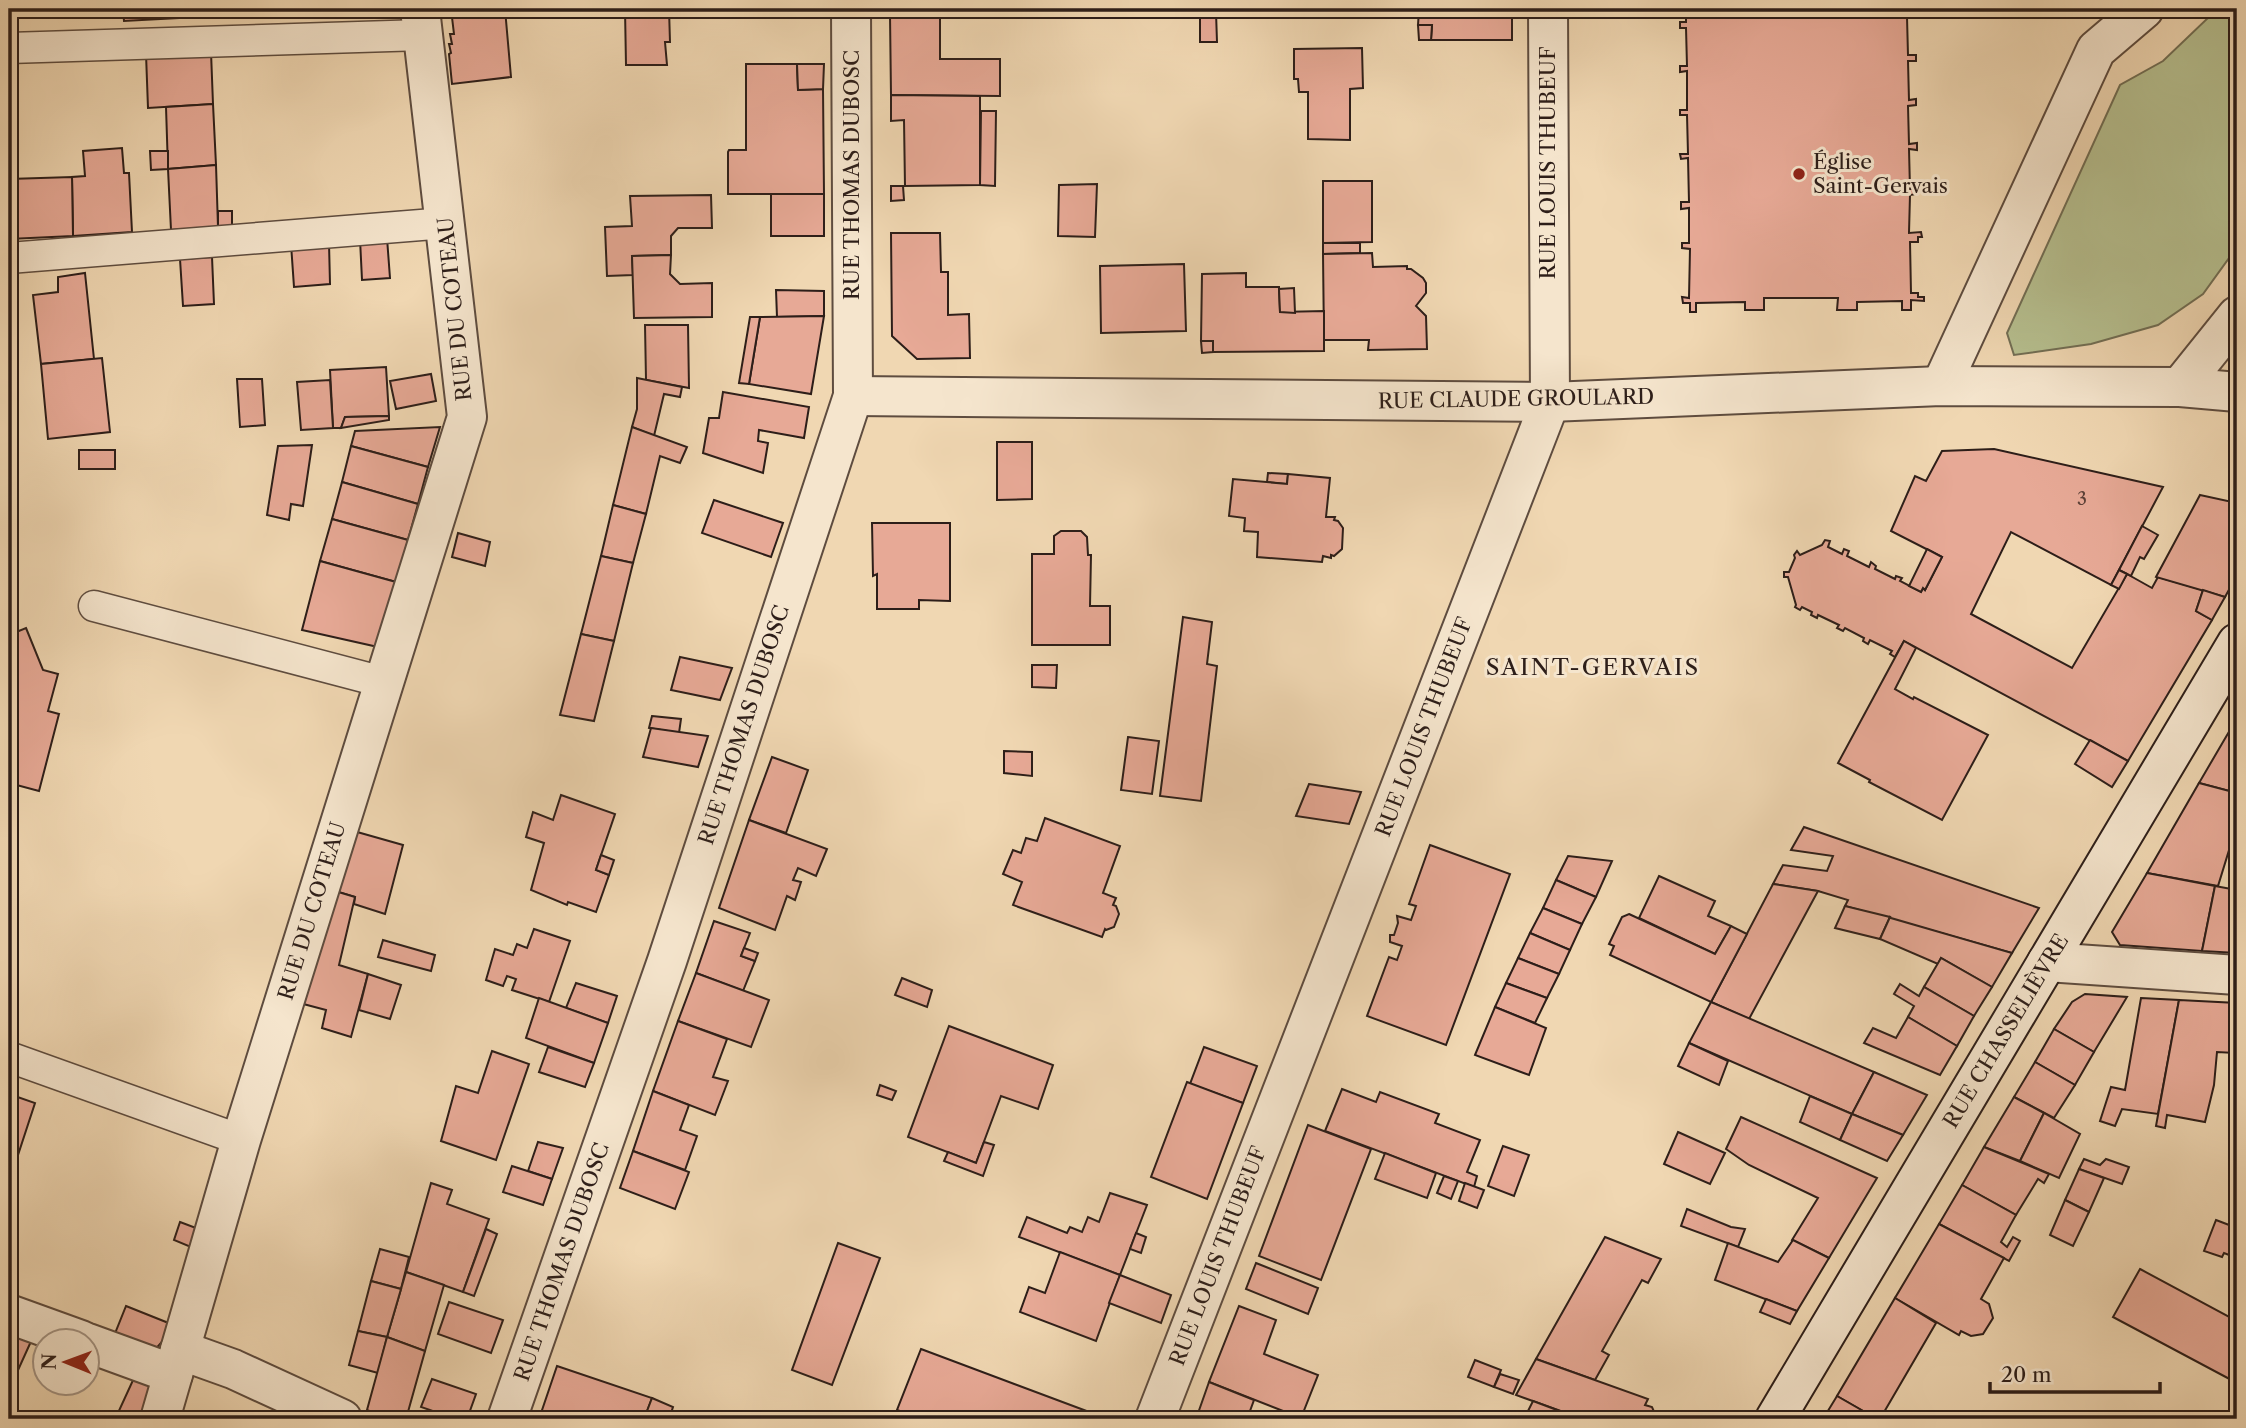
<svg xmlns="http://www.w3.org/2000/svg" width="2246" height="1428" viewBox="0 0 2246 1428" font-family="'Libre Caslon Text',serif">
	<rect width="100%" height="100%" fill="#f0d7b2"/>
	<filter id="stains"><feTurbulence type="fractalNoise" baseFrequency=".00286" numOctaves="4"/><feColorMatrix values="0 0 0 0 .2 0 0 0 0 .09 0 0 0 0 .02 0 0 0 .5 -.17"/></filter>
	<radialGradient id="worn" r=".72"><stop offset=".6" stop-color="#630" stop-opacity="0"/><stop offset="1" stop-color="#630" stop-opacity=".3"/></radialGradient>
	<!-- green -->
	<polygon fill="#b6bf8f" stroke="#726e54" stroke-width="2" points="2212,9 2237,9 2237,247 2203,294 2158,325 2091,344 2014,355 2007,333 2120,85 2163,61 2209,17"/>
	<!-- building -->
	<g fill="#e7a996" stroke="#2d1e19" stroke-width="2">
		<polygon points="123,9 216,9 216,16 124,21"/>
		<polygon points="451,9 505,9 511,77 452,84 449,54 451,53 449,44 452,44 450,34 454,34"/>
		<polygon points="625,9 669,9 670,42 665,42 667,65 626,65"/>
		<rect x="890" y="9" width="42" height="6"/>
		<polygon points="1156,9 1200,9 1200,13 1156,12"/>
		<polygon points="1200,9 1260,9 1260,12 1200,13"/>
		<polygon points="1512,9 1512,40 1431,40 1432,25 1418,25 1419,10"/>
		<polygon points="1686,9 1916,10 1916,16 1907,17 1908,55 1916,55 1916,61 1908,61 1909,100 1916,99 1916,105 1908,106 1909,144 1917,143 1917,150 1909,149 1910,189 1917,188 1917,194 1910,195 1909,233 1921,232 1922,237 1918,237 1918,242 1910,242 1911,293 1918,293 1918,297 1924,297 1924,301 1911,300 1911,310 1902,310 1902,301 1857,302 1857,310 1837,310 1838,298 1764,298 1764,310 1745,310 1745,302 1696,303 1696,312 1690,312 1690,303 1683,303 1682,297 1689,298 1690,249 1682,248 1682,243 1689,243 1689,208 1681,209 1681,202 1689,202 1688,158 1681,159 1680,154 1688,154 1687,115 1680,115 1680,110 1687,110 1687,71 1680,72 1680,66 1687,66 1686,28 1680,28 1680,22 1686,22"/>
		<polygon points="1216,12 1217,42 1200,42 1200,13"/>
		<polygon points="890,15 940,15 940,59 1000,59 1000,96 891,95"/>
		<polygon points="1418,25 1432,25 1431,40 1419,40"/>
		<polygon points="1362,48 1363,88 1350,89 1350,140 1308,139 1308,92 1299,92 1298,79 1294,79 1294,49"/>
		<polygon points="211,52 213,104 148,108 146,54"/>
		<polygon points="746,64 797,64 798,90 823,89 824,194 728,194 728,152 729,150 746,150"/>
		<polygon points="797,64 824,64 823,89 798,90"/>
		<polygon points="891,95 980,96 980,185 905,186 904,120 891,121"/>
		<polygon points="213,104 216,165 168,169 166,107"/>
		<polygon points="981,111 996,111 995,186 980,185"/>
		<polygon points="122,148 124,173 129,173 132,232 73,236 72,177 85,176 83,151"/>
		<polygon points="150,151 168,151 168,169 151,170"/>
		<polygon points="216,165 218,227 171,230 168,169"/>
		<polygon points="72,177 73,236 9,239 9,179"/>
		<polygon points="1323,181 1372,181 1372,242 1323,243"/>
		<polygon points="1097,184 1095,237 1058,236 1059,185"/>
		<polygon points="891,186 903,186 904,200 891,201"/>
		<rect x="771" y="194" width="53" height="42"/>
		<polygon points="711,195 712,228 678,228 671,236 671,255 632,256 633,275 607,276 605,227 632,226 630,196"/>
		<rect x="218" y="211" width="14" height="16"/>
		<polygon points="891,233 940,233 941,272 948,272 948,315 969,314 970,358 917,359 892,336"/>
		<polygon points="387,238 390,278 362,280 360,239"/>
		<polygon points="329,243 330,284 294,287 291,244"/>
		<polygon points="1323,243 1360,243 1360,253 1323,254"/>
		<polygon points="1372,253 1373,267 1407,266 1407,269 1411,269 1423,278 1426,283 1426,293 1416,306 1426,316 1427,349 1368,350 1369,340 1324,340 1323,254"/>
		<polygon points="671,255 670,274 680,284 712,283 712,317 634,318 632,256"/>
		<polygon points="212,257 214,304 183,306 180,259"/>
		<polygon points="1184,264 1186,331 1101,333 1100,266"/>
		<polygon points="85,273 94,359 41,364 33,295 58,292 58,277"/>
		<polygon points="1246,273 1246,287 1279,287 1280,312 1324,311 1324,351 1213,352 1213,341 1201,341 1202,274"/>
		<polygon points="1294,288 1295,313 1280,312 1279,289"/>
		<polygon points="776,290 824,291 824,316 777,317"/>
		<polygon points="824,316 811,394 749,384 760,317"/>
		<polygon points="750,317 760,317 749,384 739,383"/>
		<polygon points="645,325 688,325 689,388 646,380"/>
		<polygon points="1201,341 1213,341 1213,352 1202,353"/>
		<polygon points="102,358 110,432 48,439 41,364"/>
		<polygon points="386,367 389,416 345,417 341,428 333,428 330,370"/>
		<polygon points="431,374 436,401 396,409 390,381"/>
		<polygon points="637,378 682,387 680,397 664,394 654,436 632,427 637,409"/>
		<polygon points="237,379 262,379 265,425 240,427"/>
		<polygon points="330,380 333,428 301,430 297,382"/>
		<polygon points="723,392 809,407 804,438 759,430 758,441 768,443 763,473 703,453 709,418 719,418"/>
		<polygon points="389,416 389,420 341,428 345,417"/>
		<polygon points="440,427 428,467 351,446 355,431"/>
		<polygon points="632,427 687,447 680,463 660,456 646,514 613,505"/>
		<polygon points="997,442 1032,442 1032,499 997,500"/>
		<polygon points="9,444 16,444 9,484"/>
		<polygon points="312,445 303,506 291,504 289,520 267,515 278,446"/>
		<polygon points="351,446 428,467 418,504 342,482"/>
		<polygon points="1994,449 2163,487 2111,585 2011,532 1971,614 2072,668 2127,574 2152,588 2158,577 2203,590 2196,611 2212,620 2128,761 1904,641 1895,657 1890,654 1892,651 1870,640 1868,644 1863,641 1864,638 1845,628 1843,631 1837,628 1839,625 1818,615 1817,618 1811,615 1812,612 1802,607 1800,610 1795,607 1796,605 1788,577 1784,577 1784,572 1789,572 1795,558 1794,555 1797,551 1800,555 1822,545 1825,540 1830,541 1828,547 1842,554 1844,549 1849,551 1847,556 1869,567 1871,562 1876,566 1875,569 1895,579 1896,576 1902,578 1900,581 1921,592 1923,588 1925,590 1942,557 1891,531 1915,476 1926,481 1942,451"/>
		<rect x="79" y="450" width="36" height="19"/>
		<polygon points="1268,473 1288,474 1287,484 1267,482"/>
		<polygon points="1288,474 1330,478 1326,517 1335,517 1334,520 1338,521 1343,528 1342,549 1334,556 1331,555 1331,558 1323,556 1322,562 1257,557 1258,532 1244,531 1245,518 1229,516 1233,479 1287,484"/>
		<polygon points="342,482 418,504 408,540 332,519"/>
		<polygon points="2200,495 2237,503 2237,575 2225,597 2156,577"/>
		<polygon points="714,500 783,523 771,557 702,533"/>
		<polygon points="613,505 646,514 633,563 601,556"/>
		<polygon points="332,519 408,540 396,582 320,561"/>
		<polygon points="872,523 950,523 950,601 919,600 919,609 877,609 877,574 873,576"/>
		<polygon points="2142,526 2158,535 2144,559 2140,557 2131,576 2119,570"/>
		<polygon points="1061,531 1081,531 1087,537 1088,555 1091,555 1090,606 1110,606 1110,645 1032,645 1032,554 1054,554 1054,536"/>
		<polygon points="458,533 490,542 485,566 452,557"/>
		<polygon points="1927,549 1942,557 1925,590 1923,588 1921,592 1909,586"/>
		<polygon points="601,556 633,563 614,641 581,634"/>
		<polygon points="320,561 396,582 378,647 302,630"/>
		<polygon points="2119,570 2127,574 2119,589 2111,585"/>
		<polygon points="2203,590 2225,597 2212,620 2196,611"/>
		<polygon points="1183,617 1212,622 1207,664 1217,666 1201,801 1160,796"/>
		<polygon points="26,628 43,670 58,674 48,711 59,714 39,791 9,783 9,635"/>
		<polygon points="581,634 614,641 594,721 560,715"/>
		<polygon points="1904,641 1916,648 1895,689 1913,699 1914,697 1988,735 1942,820 1869,782 1870,780 1838,763"/>
		<polygon points="680,657 732,668 720,700 671,690"/>
		<polygon points="1032,665 1057,665 1056,688 1032,687"/>
		<polygon points="652,716 681,719 679,733 649,728"/>
		<polygon points="2237,719 2237,793 2199,783 2230,730"/>
		<polygon points="651,728 708,736 698,767 643,757"/>
		<polygon points="1128,737 1159,741 1152,794 1121,790"/>
		<polygon points="2090,740 2128,761 2112,787 2075,764"/>
		<polygon points="1004,751 1032,752 1032,776 1004,773"/>
		<polygon points="772,757 808,770 786,833 749,820"/>
		<polygon points="2199,783 2237,793 2237,824 2218,886 2147,873"/>
		<polygon points="1309,784 1361,792 1349,824 1296,816"/>
		<polygon points="561,795 615,814 596,870 609,875 596,912 568,902 567,905 531,890 544,843 526,837 533,812 553,820"/>
		<polygon points="1045,818 1120,846 1103,893 1116,898 1113,905 1116,906 1119,914 1114,927 1106,930 1105,929 1102,937 1013,905 1022,882 1003,874 1013,850 1021,853 1026,838 1037,841"/>
		<polygon points="749,820 827,849 816,876 798,868 793,880 801,882 795,900 787,896 775,930 719,908"/>
		<polygon points="1804,827 2039,908 2012,953 1845,906 1848,900 1818,891 1773,884 1783,865 1827,871 1833,856 1791,850"/>
		<polygon points="343,828 403,845 385,914 354,904 355,897 325,888"/>
		<polygon points="1430,845 1510,874 1446,1045 1367,1016 1389,957 1397,960 1402,946 1390,942 1390,935 1394,935 1398,923 1397,916 1411,920 1416,906 1409,904"/>
		<polygon points="601,855 614,860 609,875 596,870"/>
		<polygon points="1568,856 1612,861 1596,897 1556,880"/>
		<polygon points="2147,873 2215,886 2202,951 2120,945 2112,932"/>
		<polygon points="1659,876 1715,901 1708,916 1731,926 1715,954 1639,918"/>
		<polygon points="1556,880 1596,897 1582,924 1543,908"/>
		<polygon points="1773,884 1818,891 1749,1019 1711,1002"/>
		<polygon points="2215,886 2237,890 2237,953 2202,951"/>
		<polygon points="325,888 355,897 339,965 368,974 351,1037 322,1028 326,1010 292,1001"/>
		<polygon points="1845,906 1890,917 1880,939 1835,928"/>
		<polygon points="1543,908 1582,924 1570,950 1530,933"/>
		<polygon points="1629,914 1715,954 1731,926 1747,934 1711,1002 1610,955 1614,946 1609,944 1622,917"/>
		<polygon points="1890,917 1891,918 2012,953 1992,987 1941,958 1938,964 1880,939"/>
		<polygon points="714,921 750,933 741,956 755,961 743,991 696,973"/>
		<polygon points="534,929 570,941 549,1002 512,990 516,979 507,976 503,986 486,980 495,949 513,955 517,944 527,948"/>
		<polygon points="1530,933 1570,950 1559,974 1518,958"/>
		<polygon points="383,940 435,955 431,971 378,957"/>
		<polygon points="744,948 758,953 755,961 741,956"/>
		<polygon points="1518,958 1559,974 1547,998 1506,983"/>
		<polygon points="1941,958 1992,987 1974,1016 1924,987"/>
		<polygon points="696,973 769,1000 751,1047 678,1021"/>
		<polygon points="368,974 401,985 390,1019 359,1010"/>
		<polygon points="902,978 932,990 927,1007 895,995"/>
		<polygon points="576,983 617,996 608,1023 566,1008"/>
		<polygon points="1506,983 1547,998 1535,1023 1495,1007"/>
		<polygon points="1900,984 1919,996 1924,987 1974,1016 1957,1046 1908,1017 1914,1006 1894,994"/>
		<polygon points="2085,994 2127,997 2094,1052 2054,1029 2072,1002"/>
		<polygon points="539,998 608,1023 594,1063 526,1038"/>
		<polygon points="2141,998 2179,1000 2158,1114 2122,1109 2115,1126 2100,1121 2111,1087 2125,1090"/>
		<polygon points="2179,1000 2237,1003 2235,1053 2217,1052 2214,1085 2205,1122 2167,1115 2165,1128 2156,1126"/>
		<polygon points="1711,1002 1874,1072 1852,1114 1689,1043"/>
		<polygon points="1495,1007 1546,1028 1529,1075 1475,1055"/>
		<polygon points="1908,1017 1957,1046 1940,1075 1864,1043 1873,1028 1896,1038"/>
		<polygon points="678,1021 727,1039 713,1077 728,1081 715,1115 653,1091"/>
		<polygon points="949,1026 1053,1065 1038,1109 1001,1096 976,1163 908,1137"/>
		<polygon points="2054,1029 2094,1052 2075,1085 2035,1062"/>
		<polygon points="1689,1043 1728,1061 1719,1085 1678,1066"/>
		<polygon points="548,1047 594,1063 585,1087 539,1072"/>
		<polygon points="1204,1047 1257,1066 1243,1103 1190,1084"/>
		<polygon points="492,1051 529,1064 496,1160 441,1141 456,1086 478,1093"/>
		<polygon points="2035,1062 2075,1085 2054,1118 2014,1097"/>
		<polygon points="1874,1072 1927,1095 1903,1135 1852,1114"/>
		<polygon points="1187,1082 1243,1103 1207,1199 1151,1177"/>
		<polygon points="880,1085 896,1091 892,1100 877,1095"/>
		<polygon points="1342,1089 1376,1102 1380,1092 1439,1114 1435,1123 1480,1140 1467,1172 1477,1176 1474,1187 1325,1131"/>
		<polygon points="653,1091 689,1105 680,1130 697,1136 685,1170 633,1151"/>
		<polygon points="9,1094 35,1103 17,1158 9,1156"/>
		<polygon points="1810,1096 1852,1114 1840,1140 1800,1122"/>
		<polygon points="2014,1097 2044,1113 2020,1161 1984,1147"/>
		<polygon points="2044,1113 2080,1134 2059,1178 2020,1161"/>
		<polygon points="1852,1114 1903,1135 1887,1161 1840,1140"/>
		<polygon points="1741,1117 1877,1178 1829,1258 1792,1240 1818,1198 1749,1165 1726,1149"/>
		<polygon points="1308,1125 1371,1149 1321,1280 1259,1256"/>
		<polygon points="1678,1132 1725,1153 1710,1184 1664,1164"/>
		<polygon points="538,1142 563,1148 552,1179 528,1171"/>
		<polygon points="984,1142 994,1145 983,1176 944,1161 948,1152 976,1163"/>
		<polygon points="1503,1146 1529,1155 1514,1196 1488,1186"/>
		<polygon points="1984,1147 2049,1174 2044,1183 2038,1179 2016,1215 1962,1185"/>
		<polygon points="633,1151 689,1172 675,1209 620,1188"/>
		<polygon points="1385,1153 1436,1173 1427,1198 1375,1179"/>
		<polygon points="2084,1159 2100,1165 2106,1159 2129,1167 2122,1184 2079,1169"/>
		<polygon points="512,1166 552,1179 543,1205 503,1192"/>
		<polygon points="2079,1169 2104,1178 2089,1212 2065,1200"/>
		<polygon points="1444,1176 1458,1181 1451,1199 1437,1193"/>
		<polygon points="431,1183 452,1190 447,1204 489,1219 463,1292 406,1272"/>
		<polygon points="1465,1183 1484,1190 1477,1208 1459,1201"/>
		<polygon points="1962,1185 2016,1215 2001,1242 2007,1247 2013,1237 2020,1241 2009,1261 1939,1224"/>
		<polygon points="1110,1193 1147,1205 1120,1275 1019,1237 1027,1217 1067,1233 1070,1227 1082,1232 1088,1217 1099,1222"/>
		<polygon points="2065,1200 2089,1212 2073,1246 2050,1235"/>
		<polygon points="1687,1209 1731,1227 1745,1229 1738,1247 1681,1226"/>
		<polygon points="2216,1220 2237,1228 2237,1258 2224,1253 2222,1257 2204,1251"/>
		<polygon points="180,1222 204,1231 198,1250 174,1240"/>
		<polygon points="1939,1224 2004,1258 1981,1299 1989,1304 1993,1318 1983,1334 1971,1336 1961,1331 1959,1335 1895,1298"/>
		<polygon points="486,1229 497,1234 474,1296 463,1292"/>
		<polygon points="1136,1233 1146,1237 1141,1253 1130,1249"/>
		<polygon points="1605,1237 1661,1259 1648,1283 1642,1280 1602,1351 1609,1355 1595,1380 1536,1359"/>
		<polygon points="1793,1240 1829,1258 1797,1311 1715,1280 1728,1243 1778,1262"/>
		<polygon points="838,1243 880,1258 832,1385 792,1370"/>
		<polygon points="380,1249 409,1257 401,1289 371,1281"/>
		<polygon points="1060,1252 1120,1275 1096,1341 1020,1312 1029,1287 1045,1293"/>
		<polygon points="1256,1263 1318,1288 1308,1314 1246,1289"/>
		<polygon points="2140,1269 2237,1321 2237,1383 2113,1317"/>
		<polygon points="406,1272 444,1285 425,1351 387,1337"/>
		<polygon points="1120,1275 1171,1295 1161,1323 1109,1303"/>
		<polygon points="371,1281 401,1289 387,1337 358,1331"/>
		<polygon points="1895,1298 1936,1323 1880,1419 1877,1419 1837,1396"/>
		<polygon points="1766,1299 1797,1311 1790,1324 1760,1312"/>
		<polygon points="449,1302 503,1320 491,1353 438,1334"/>
		<polygon points="126,1306 176,1326 153,1352 114,1336"/>
		<polygon points="1239,1306 1276,1320 1264,1354 1318,1375 1301,1418 1209,1382"/>
		<polygon points="9,1328 33,1337 9,1390"/>
		<polygon points="358,1331 387,1337 378,1373 349,1365"/>
		<polygon points="387,1337 425,1351 406,1419 388,1419 367,1410"/>
		<polygon points="921,1349 1108,1419 921,1419 897,1410"/>
		<polygon points="1536,1359 1648,1399 1645,1405 1652,1407 1655,1414 1671,1419 1583,1419 1516,1395"/>
		<polygon points="1475,1360 1501,1370 1494,1387 1468,1377"/>
		<polygon points="557,1366 652,1398 644,1419 539,1419"/>
		<polygon points="1500,1374 1519,1380 1513,1394 1494,1387"/>
		<polygon points="134,1378 154,1385 139,1419 125,1419 117,1415"/>
		<polygon points="432,1379 476,1394 467,1419 456,1419 421,1407"/>
		<polygon points="1209,1382 1254,1400 1247,1419 1196,1419"/>
		<polygon points="1837,1396 1877,1419 1823,1419"/>
		<polygon points="652,1398 673,1407 669,1419 644,1419"/>
		<polygon points="1533,1401 1565,1413 1583,1419 1524,1419"/>
	</g>
	<g fill="none" stroke-linecap="round" stroke-linejoin="round">
		<defs>
			<g id="lane">
				<polyline points="9,48 423,35"/>
				<polyline points="9,258 446,223"/>
				<polyline points="94,606 383,682"/>
				<polyline points="9,1057 241,1140"/>
			</g>
			<g id="street">
				<polyline points="1941,386 2096,50 2144,9"/>
				<polyline points="2180,387 2237,316"/>
				<polyline points="853,396 1550,402 1941,386 2180,387 2237,392"/>
				<polyline points="2047,962 2237,975"/>
				<polyline points="9,1314 81,1340"/>
				<polyline points="88,1343 173,1374"/>
				<polyline points="180,1350 233,1369 342,1419"/>
				<polyline points="160,1419 241,1140 467,417 420,9"/>
				<polyline points="507,1419 667,961 853,396 851,9"/>
				<polyline points="1155,1419 1550,402 1548,9"/>
			</g>
			<polyline id="secondary" points="1775,1419 2237,643"/>
		</defs>
		<!-- lane casing -->
		<use href="#lane" stroke="#5e4c3f" stroke-width="33"/>
		<!-- street casing -->
		<use href="#street" stroke="#5e4c3f" stroke-width="42"/>
		<!-- secondary casing -->
		<use href="#secondary" stroke="#2d1e19" stroke-width="42"/>
		<!-- lane -->
		<use href="#lane" stroke="#f5e5cd" stroke-width="30"/>
		<!-- street -->
		<use href="#street" stroke="#f5e5cd" stroke-width="38"/>
		<!-- secondary -->
		<use href="#secondary" stroke="#f5e5cd" stroke-width="38"/>
	</g>
	<!-- markers -->
	<circle fill="#8f2418" stroke="#f5e5cd" stroke-width="2.5" cx="1799" cy="174" r="7"/>
	<g text-anchor="middle" stroke-width="6" stroke-linejoin="round" paint-order="stroke">
		<!-- number labels -->
		<g font-size="18" fill="#5c4138">
			<text x="2082" y="505">3</text>
		</g>
		<!-- poi labels -->
		<g font-size="21" fill="#2d1e19" stroke="#f5e5cd" text-anchor="start">
			<text x="1813" y="169">Église<tspan x="1813" dy="24">Saint-Gervais</tspan></text>
		</g>
		<!-- street labels -->
		<g font-size="21" fill="#2d1e19" stroke="#f5e5cd">
			<text transform="translate(1548 163) rotate(-90)" y="7">RUE LOUIS THUBEUF</text>
			<text transform="translate(852 175) rotate(-90)" y="7">RUE THOMAS DUBOSC</text>
			<text transform="translate(455 309) rotate(-96)" y="7">RUE DU COTEAU</text>
			<text transform="translate(1516 399) rotate(-1)" y="7">RUE CLAUDE GROULARD</text>
			<text transform="translate(744 725) rotate(-72)" y="7">RUE THOMAS DUBOSC</text>
			<text transform="translate(1424 727) rotate(-69)" y="7">RUE LOUIS THUBEUF</text>
			<text transform="translate(312 911) rotate(-73)" y="7">RUE DU COTEAU</text>
			<text transform="translate(2006 1031) rotate(-59)" y="7">RUE CHASSELIÈVRE</text>
			<text transform="translate(1218 1256) rotate(-69)" y="7">RUE LOUIS THUBEUF</text>
			<text transform="translate(562 1262) rotate(-71)" y="7">RUE THOMAS DUBOSC</text>
		</g>
		<!-- neighbourhood labels -->
		<g font-size="23" letter-spacing="2" fill="#2d1e19" stroke="#f5e5cd">
			<text x="1593" y="675">SAINT-GERVAIS</text>
		</g>
	</g>
	<!-- margin -->
	<rect width="2246" height="1428" fill="none" stroke="#f0d7b2" stroke-width="35"/>
	<rect x="10" y="10" width="2225" height="1407" fill="none" stroke="#2d1e19" stroke-width="3.5"/>
	<rect x="18" y="18" width="2211" height="1393" fill="none" stroke="#2d1e19" stroke-width="2"/>
	<!-- north arrow -->
	<g transform="translate(66 1362) rotate(271)"><circle r="33" fill="#f5e5cd" stroke="#a59585" stroke-width="2"/>
	<path d="M0-5L12 26L0 18L-12 26Z" fill="#8f2418"/>
	<text y="-10" font-size="19" font-weight="bold" text-anchor="middle" fill="#2d1e19">N</text>
	</g>
	<!-- scale -->
	<path d="M1990 1382v10h170v-10" fill="none" stroke="#2d1e19" stroke-width="3.5"/>
	<text x="2001" y="1382" font-size="21" fill="#2d1e19" stroke="#f5e5cd" stroke-width="5" paint-order="stroke">20 m</text>
	<rect width="100%" height="100%" filter="url(#stains)"/>
	<rect width="100%" height="100%" fill="url(#worn)"/>
</svg>
